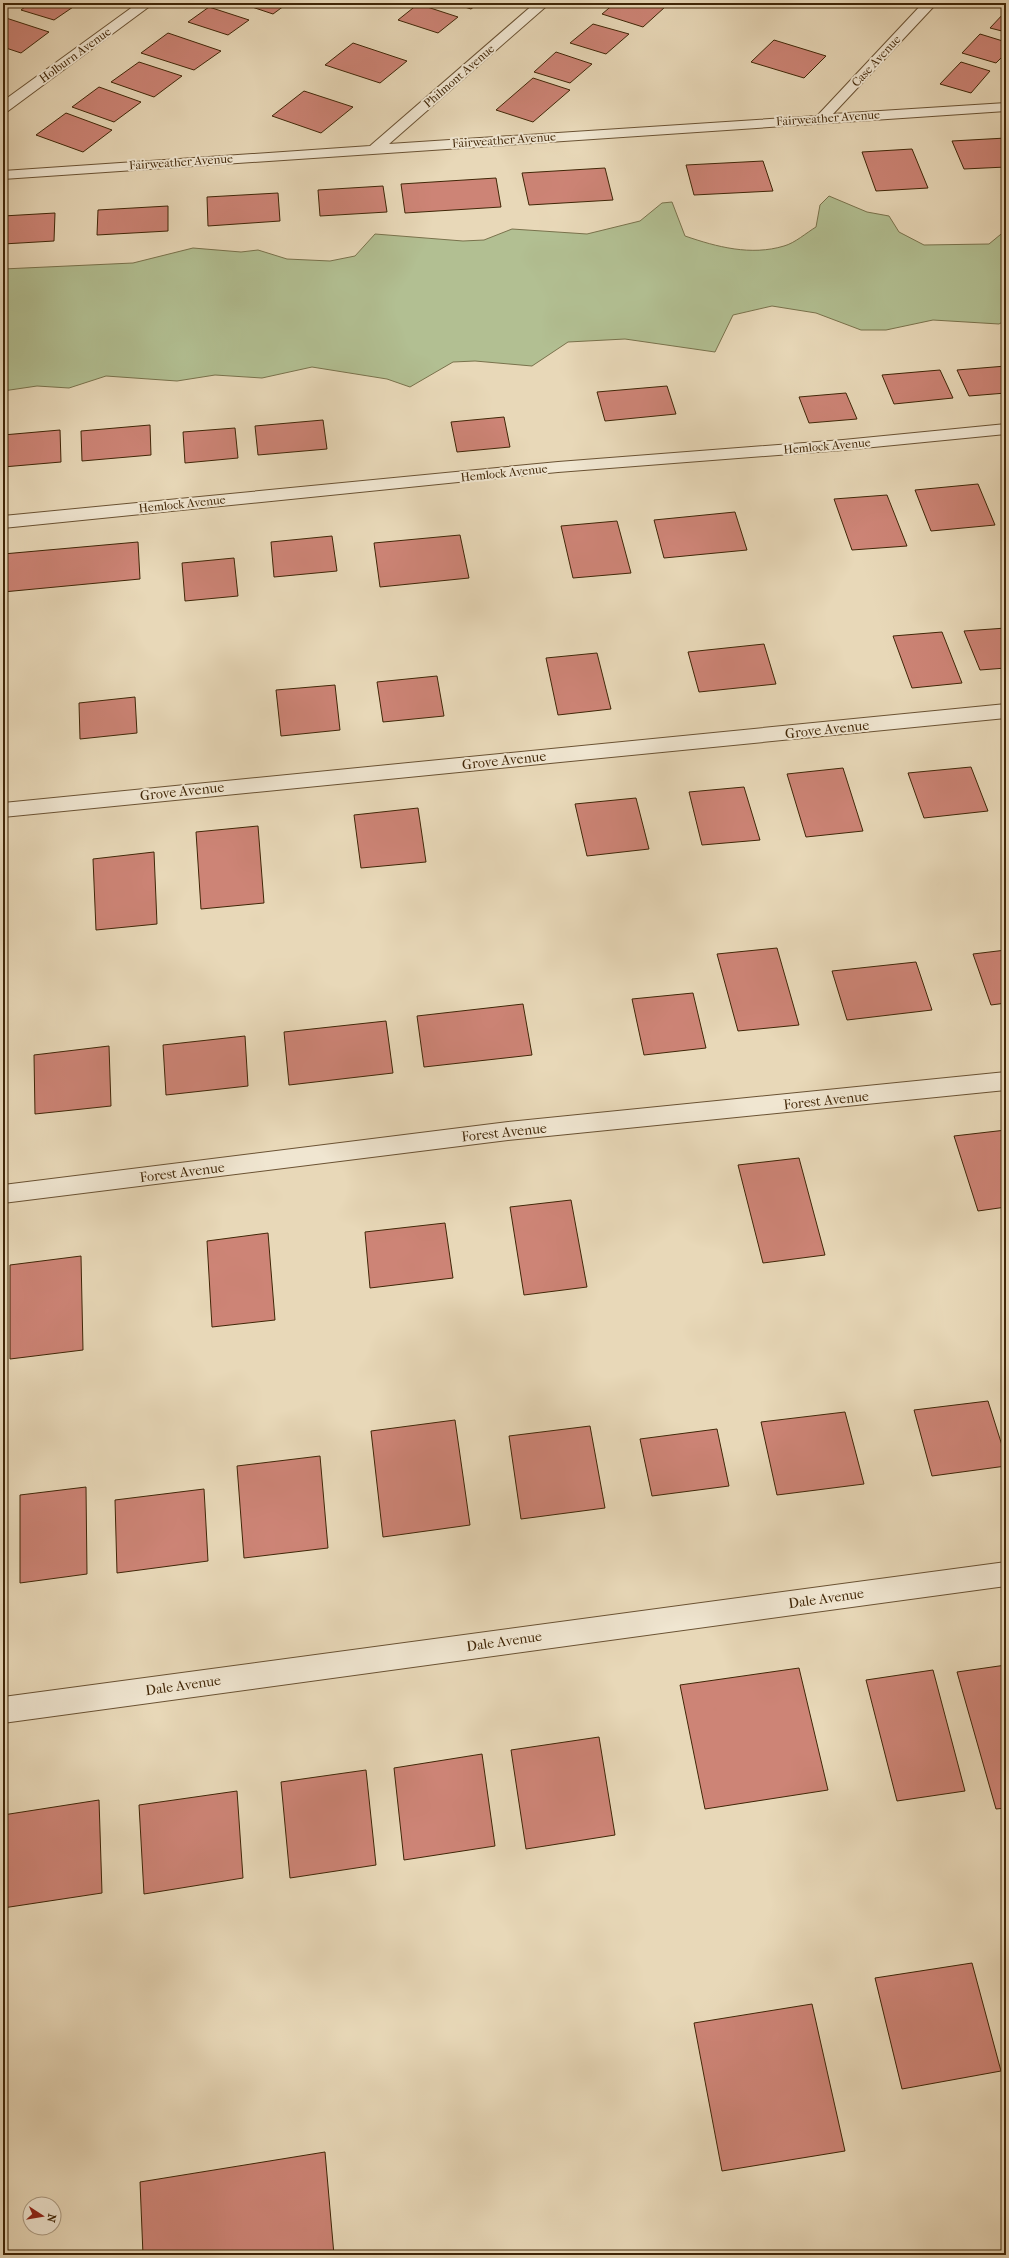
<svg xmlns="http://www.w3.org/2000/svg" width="1009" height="2258" viewBox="0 0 1009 2258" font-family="'IM FELL French Canon',serif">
	<rect width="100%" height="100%" fill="#e8d8b8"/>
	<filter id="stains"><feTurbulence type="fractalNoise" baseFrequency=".005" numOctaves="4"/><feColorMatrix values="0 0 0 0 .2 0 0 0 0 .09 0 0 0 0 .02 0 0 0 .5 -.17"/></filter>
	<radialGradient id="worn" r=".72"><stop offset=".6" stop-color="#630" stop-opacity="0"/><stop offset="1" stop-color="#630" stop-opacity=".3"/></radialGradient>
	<!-- green -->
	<path fill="#b2bf92" stroke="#79724c" d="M 829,196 L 867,212 L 889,216 L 899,232 L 924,245 L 989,244 L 1006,230 L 1006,320 L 999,324 L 933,320 L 886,330 L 861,330 L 816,313 L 772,306 L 733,315 L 715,352 L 625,339 L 568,342 L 532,366 L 475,361 L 453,362 L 410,387 L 387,379 L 312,367 L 262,378 L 215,375 L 177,381 L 106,376 L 69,388 L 37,386 L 3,391 L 3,269 L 133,263 L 193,248 L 241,252 L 258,250 L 287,259 L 330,261 L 355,256 L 375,234 L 463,241 L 484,240 L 512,229 L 587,234 L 640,221 L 662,203 L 672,202 L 685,236 C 717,247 751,256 784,246 C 795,243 806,233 816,227 L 820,205 Z"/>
	<!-- building -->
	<g fill="#cd8476" stroke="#402607">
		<polygon points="30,3 68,3 76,5 54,20 21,10"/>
		<polygon points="240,3 288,3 273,14"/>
		<polygon points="452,3 479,3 471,9"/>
		<polygon points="615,3 651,3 665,7 643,27 602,14"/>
		<polygon points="418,4 458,17 438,33 398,20"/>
		<polygon points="209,7 249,20 228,35 188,22"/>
		<polygon points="1005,12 1006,32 990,28"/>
		<polygon points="3,17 49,32 21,53 3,47"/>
		<polygon points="593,24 629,34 606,54 570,43"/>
		<polygon points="168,33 221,51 194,70 141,53"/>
		<polygon points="980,34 1006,42 1006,53 996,63 962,53"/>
		<polygon points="774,40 826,56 804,78 751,62"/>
		<polygon points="353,43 407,61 380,83 325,65"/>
		<polygon points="556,52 592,64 570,83 534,72"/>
		<polygon points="139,62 182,76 154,97 111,82"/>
		<polygon points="961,62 990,71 971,93 940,84"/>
		<polygon points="533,78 570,90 533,122 496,110"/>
		<polygon points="99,87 141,102 114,122 72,107"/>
		<polygon points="304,91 353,107 321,133 272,116"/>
		<polygon points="66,113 112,130 83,152 36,135"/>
		<polygon points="1006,138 1006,167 964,169 952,141"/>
		<polygon points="912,149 928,188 876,191 862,152"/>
		<polygon points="763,161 773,191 694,195 686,165"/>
		<polygon points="605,168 613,200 529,205 522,173"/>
		<polygon points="496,178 501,207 405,213 401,184"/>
		<polygon points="383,186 387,212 320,216 318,190"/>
		<polygon points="278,193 280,221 208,226 207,197"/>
		<polygon points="168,206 168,231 97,235 98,210"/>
		<polygon points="55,213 54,241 3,244 3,216"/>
		<polygon points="1006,366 1006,393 969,396 957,370"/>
		<polygon points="940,370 953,398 894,404 882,375"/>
		<polygon points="667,386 676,414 605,421 597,392"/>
		<polygon points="846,393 857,419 809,423 799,397"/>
		<polygon points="504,417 510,447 457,452 451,422"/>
		<polygon points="323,420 327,449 258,455 255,426"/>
		<polygon points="150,425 151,455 82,461 81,431"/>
		<polygon points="235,428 238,458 185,463 183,432"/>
		<polygon points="60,430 61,462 3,467 3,435"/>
		<polygon points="978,484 995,525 931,531 915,490"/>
		<polygon points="887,495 907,546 852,550 834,499"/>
		<polygon points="735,512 747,550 664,558 654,520"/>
		<polygon points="617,521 631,573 573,578 561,526"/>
		<polygon points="460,535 469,578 380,587 374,543"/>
		<polygon points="332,536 337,571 274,577 271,542"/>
		<polygon points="138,542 140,579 3,592 3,554"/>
		<polygon points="234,558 238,596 185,601 182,563"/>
		<polygon points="1006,628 1006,668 980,670 964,631"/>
		<polygon points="942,632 962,683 912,688 893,636"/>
		<polygon points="764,644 776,684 699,692 688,652"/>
		<polygon points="597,653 611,709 558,715 546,658"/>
		<polygon points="437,676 444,716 383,722 377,682"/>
		<polygon points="335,685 340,730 281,736 276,690"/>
		<polygon points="135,697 137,733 80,739 79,703"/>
		<polygon points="971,767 988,811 924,818 908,773"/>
		<polygon points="843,768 863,831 806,837 787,774"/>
		<polygon points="744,787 760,840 702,845 689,792"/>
		<polygon points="636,798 649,849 587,856 575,804"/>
		<polygon points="418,808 426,862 361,868 354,815"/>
		<polygon points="258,826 264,903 201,909 196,832"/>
		<polygon points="154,852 157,924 96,930 93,859"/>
		<polygon points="777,948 799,1025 738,1031 717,954"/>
		<polygon points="1006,950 1006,1003 991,1005 973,954"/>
		<polygon points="916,962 932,1010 847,1020 832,971"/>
		<polygon points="693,993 706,1048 644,1055 632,999"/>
		<polygon points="523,1004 532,1055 424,1067 417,1016"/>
		<polygon points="386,1021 393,1073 289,1085 284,1032"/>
		<polygon points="245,1036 248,1086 166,1095 163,1045"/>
		<polygon points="109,1046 111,1106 35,1114 34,1055"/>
		<polygon points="1006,1130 1006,1207 978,1211 954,1136"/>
		<polygon points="799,1158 825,1255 763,1263 738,1165"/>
		<polygon points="571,1200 587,1287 524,1295 510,1207"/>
		<polygon points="445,1223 453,1278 370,1288 365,1232"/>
		<polygon points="268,1233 275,1320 212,1327 207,1241"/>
		<polygon points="81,1256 83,1350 10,1359 10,1265"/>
		<polygon points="988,1401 1006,1458 1006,1466 932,1476 914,1410"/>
		<polygon points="845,1412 864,1484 777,1495 761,1422"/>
		<polygon points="455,1420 470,1525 383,1537 371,1431"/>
		<polygon points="590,1426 605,1508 521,1519 509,1436"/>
		<polygon points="717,1429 729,1486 652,1496 640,1439"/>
		<polygon points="320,1456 328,1548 244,1558 237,1466"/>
		<polygon points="86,1487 87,1574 20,1583 20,1495"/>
		<polygon points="204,1489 208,1561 117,1573 115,1500"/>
		<polygon points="1006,1665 1006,1808 996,1809 957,1672"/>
		<polygon points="799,1668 828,1790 705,1809 680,1685"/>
		<polygon points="933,1670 965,1791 897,1801 866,1680"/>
		<polygon points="599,1737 615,1835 526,1849 511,1750"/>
		<polygon points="482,1754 495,1846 404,1860 394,1768"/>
		<polygon points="366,1770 376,1865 290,1878 281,1782"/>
		<polygon points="237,1791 243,1878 144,1894 139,1805"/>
		<polygon points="99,1800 102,1893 3,1908 3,1815"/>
		<polygon points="972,1963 1001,2071 902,2089 875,1978"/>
		<polygon points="812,2004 845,2151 722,2171 694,2023"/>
		<polygon points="325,2152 334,2255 143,2255 140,2182"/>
	</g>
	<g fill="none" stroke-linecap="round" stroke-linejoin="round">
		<defs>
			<g id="street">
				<polygon points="138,3 154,3 8,111 3,112 3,101"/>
				<polygon points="535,3 550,3 389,144 817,116 923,3 937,3 833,114 1006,103 1006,111 3,179 3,171 370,146"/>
				<polygon points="1006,424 1006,434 843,450 558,472 3,528 3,516 558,462 843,440"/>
				<polygon points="1006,704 1006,718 3,817 3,803"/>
				<polygon points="1006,1072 1006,1090 508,1140 3,1203 3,1185 508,1122"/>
				<polygon points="1006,1562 1006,1586 3,1723 3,1697"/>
			</g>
		</defs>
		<!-- street casing -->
		<use href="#street" stroke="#6a5233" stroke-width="2"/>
		<!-- street -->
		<use href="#street" fill="#f0e6d1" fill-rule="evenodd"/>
	</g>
	<g text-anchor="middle" stroke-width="4" stroke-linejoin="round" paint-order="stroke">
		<!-- far-street labels -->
		<g font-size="12" fill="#402607" stroke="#f0e6d1">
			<text transform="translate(75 55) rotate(-36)" y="4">Holburn Avenue</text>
			<text transform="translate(876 61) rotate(-47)" y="4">Case Avenue</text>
			<text transform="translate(459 76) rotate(-41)" y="4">Philmont Avenue</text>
			<text transform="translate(828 118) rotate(-4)" y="4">Fairweather Avenue</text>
			<text transform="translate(504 140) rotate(-4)" y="4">Fairweather Avenue</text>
			<text transform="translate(181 162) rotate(-4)" y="4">Fairweather Avenue</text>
			<text transform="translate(827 446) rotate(-5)" y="4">Hemlock Avenue</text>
			<text transform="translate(504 473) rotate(-6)" y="4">Hemlock Avenue</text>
			<text transform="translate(182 504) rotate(-6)" y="4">Hemlock Avenue</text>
		</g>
		<!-- street labels -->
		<g font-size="14" fill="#402607" stroke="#f0e6d1">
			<text transform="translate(827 729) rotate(-6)" y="5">Grove Avenue</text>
			<text transform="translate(504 760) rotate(-6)" y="5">Grove Avenue</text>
			<text transform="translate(182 791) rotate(-6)" y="5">Grove Avenue</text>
			<text transform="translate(826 1100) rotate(-6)" y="5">Forest Avenue</text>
			<text transform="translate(504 1132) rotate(-6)" y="5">Forest Avenue</text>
			<text transform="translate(182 1172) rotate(-7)" y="5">Forest Avenue</text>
			<text transform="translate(826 1598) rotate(-8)" y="5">Dale Avenue</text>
			<text transform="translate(504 1641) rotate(-8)" y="5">Dale Avenue</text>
			<text transform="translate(183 1685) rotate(-8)" y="5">Dale Avenue</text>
		</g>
	</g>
	<!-- margin -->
	<rect width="1009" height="2258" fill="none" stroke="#e8d8b8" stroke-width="16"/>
	<rect x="4" y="4" width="1001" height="2250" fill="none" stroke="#402607" stroke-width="2"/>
	<rect x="8" y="8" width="993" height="2242" fill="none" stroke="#402607"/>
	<!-- north arrow -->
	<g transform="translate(42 2216) rotate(102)"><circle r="19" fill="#f0e6d1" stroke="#aa9980"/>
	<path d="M0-3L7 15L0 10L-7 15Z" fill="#8f2418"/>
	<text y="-6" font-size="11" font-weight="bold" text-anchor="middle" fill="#402607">N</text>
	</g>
	<rect width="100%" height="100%" filter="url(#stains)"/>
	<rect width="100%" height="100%" fill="url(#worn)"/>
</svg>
